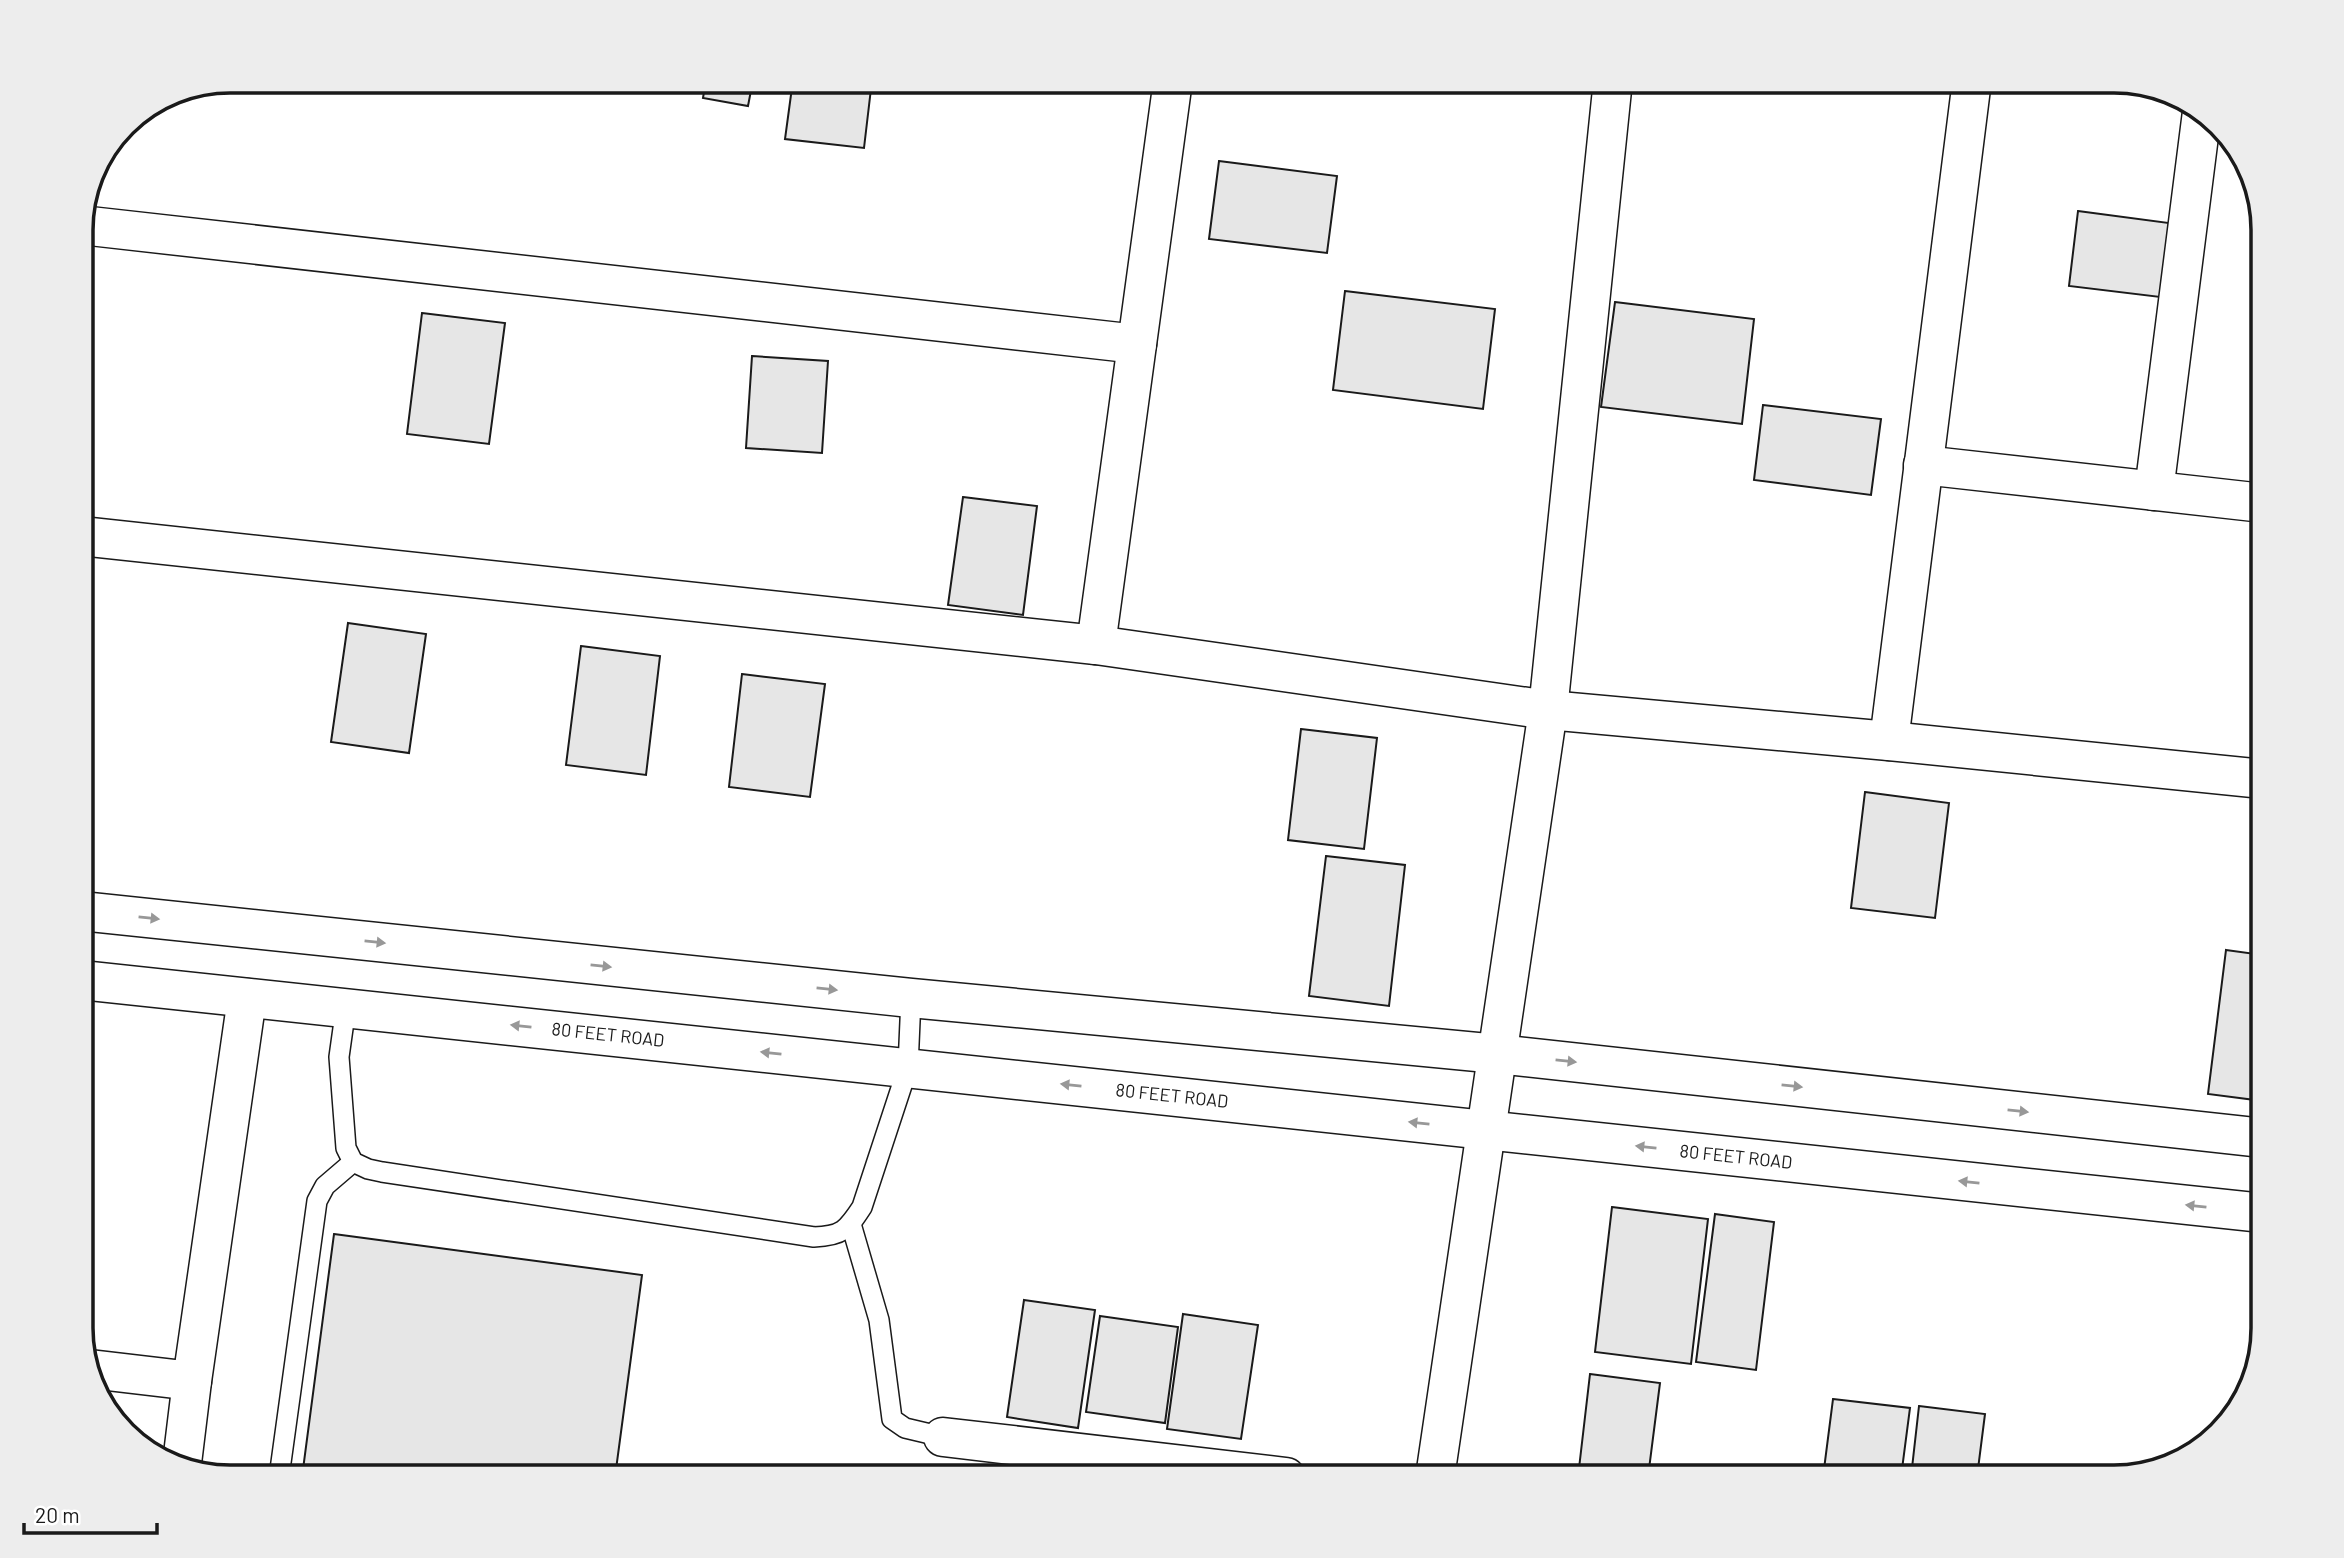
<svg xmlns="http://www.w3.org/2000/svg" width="2344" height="1558" viewBox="0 0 2344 1558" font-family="Barlow,sans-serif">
	<rect width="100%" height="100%" fill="#fff"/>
	<!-- building -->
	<g fill="#e6e6e6" stroke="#1a1a1a" stroke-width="2">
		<polygon points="706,80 753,80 748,106 703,98"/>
		<polygon points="793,80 872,80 864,148 785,139"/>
		<polygon points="1219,161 1337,176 1327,253 1209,239"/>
		<polygon points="2078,211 2169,223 2160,297 2069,286"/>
		<polygon points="1345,291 1495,309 1483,409 1333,390"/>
		<polygon points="1615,302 1754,319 1742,424 1601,407"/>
		<polygon points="422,313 505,323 489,444 407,434"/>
		<polygon points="752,356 828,361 822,453 746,448"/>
		<polygon points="1763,405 1881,419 1871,495 1754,480"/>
		<polygon points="963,497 1037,506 1023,615 948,605"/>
		<polygon points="348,623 426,634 409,753 331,742"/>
		<polygon points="581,646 660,656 646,775 566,765"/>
		<polygon points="742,674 825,684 810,797 729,787"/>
		<polygon points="1301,729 1377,738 1364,849 1288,840"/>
		<polygon points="1865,792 1949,803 1935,918 1851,908"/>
		<polygon points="1326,856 1405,865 1389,1006 1309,996"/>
		<polygon points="2226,950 2263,955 2263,1101 2208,1094"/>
		<polygon points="1612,1207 1708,1219 1691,1364 1595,1352"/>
		<polygon points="1715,1214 1774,1222 1756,1370 1696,1362"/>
		<polygon points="334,1234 642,1275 615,1477 302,1477"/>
		<polygon points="1024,1300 1095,1310 1078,1428 1007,1417"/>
		<polygon points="1183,1314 1258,1325 1241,1439 1167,1429"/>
		<polygon points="1100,1316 1178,1327 1165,1423 1086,1412"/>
		<polygon points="1590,1374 1660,1383 1648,1477 1578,1477"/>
		<polygon points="1833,1399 1910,1408 1901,1477 1823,1477"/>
		<polygon points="1919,1406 1985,1414 1977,1477 1911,1477"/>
	</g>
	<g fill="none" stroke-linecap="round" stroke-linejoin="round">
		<defs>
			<g id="lane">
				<path d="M 346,1007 L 339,1057 L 346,1148 L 353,1162 L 368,1169 L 382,1172 L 814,1237 C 842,1236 847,1230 862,1207 L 908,1067 L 911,998"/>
				<polyline points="851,1224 879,1320 892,1419 905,1428 943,1437"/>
				<polyline points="279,1477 317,1201 325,1186 353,1162"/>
			</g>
			<g id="street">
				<polyline points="81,225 1137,344"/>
				<polyline points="1923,465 2263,503"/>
				<polyline points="2154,491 2202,112"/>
				<polyline points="81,536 1096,645 1548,710 1889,741 2263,779"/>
				<polyline points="1096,645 1173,80"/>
				<polyline points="1889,741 1972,80"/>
				<polyline points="90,1369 192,1381 247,998"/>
				<polyline points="943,1437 1286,1477"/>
				<polyline points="182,1463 192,1381"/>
				<polyline points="1435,1477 1548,710 1613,80"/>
			</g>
			<g id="secondary">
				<polyline points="81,911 911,998 1498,1054 2263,1138"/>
				<polyline points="81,980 2263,1213"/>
			</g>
		</defs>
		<!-- lane casing -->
		<use href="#lane" stroke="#1a1a1a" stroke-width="22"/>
		<!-- street casing -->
		<use href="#street" stroke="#1a1a1a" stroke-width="41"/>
		<!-- secondary casing -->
		<use href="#secondary" stroke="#1a1a1a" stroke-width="41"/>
		<!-- lane -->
		<use href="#lane" stroke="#fff" stroke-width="19"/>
		<!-- street -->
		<use href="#street" stroke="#fff" stroke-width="38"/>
		<!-- secondary -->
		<use href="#secondary" stroke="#fff" stroke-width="38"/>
	</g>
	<!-- one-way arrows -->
	<defs><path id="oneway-solid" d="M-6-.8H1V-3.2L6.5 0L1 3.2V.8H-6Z" transform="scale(1.75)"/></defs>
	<g fill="#989898">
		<use href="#oneway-solid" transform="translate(149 918) rotate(6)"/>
		<use href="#oneway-solid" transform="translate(375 942) rotate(6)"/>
		<use href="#oneway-solid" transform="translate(601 966) rotate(6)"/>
		<use href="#oneway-solid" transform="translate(827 989) rotate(6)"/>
		<use href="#oneway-solid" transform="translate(521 1026) rotate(-174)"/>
		<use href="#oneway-solid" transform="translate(771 1053) rotate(-174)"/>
		<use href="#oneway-solid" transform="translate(1566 1061) rotate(6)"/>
		<use href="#oneway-solid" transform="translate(1071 1085) rotate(-174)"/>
		<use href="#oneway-solid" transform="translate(1792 1086) rotate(6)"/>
		<use href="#oneway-solid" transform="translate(2018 1111) rotate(6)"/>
		<use href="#oneway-solid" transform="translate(1419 1123) rotate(-174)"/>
		<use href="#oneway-solid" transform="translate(1646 1147) rotate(-174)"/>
		<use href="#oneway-solid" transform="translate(1969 1182) rotate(-174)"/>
		<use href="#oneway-solid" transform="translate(2196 1206) rotate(-174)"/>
	</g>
	<g text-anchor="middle" stroke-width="5" stroke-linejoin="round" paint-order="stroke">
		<!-- street labels -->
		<g font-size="18" fill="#1a1a1a" stroke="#fff">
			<text transform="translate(608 1035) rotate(6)" y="6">80 FEET ROAD</text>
			<text transform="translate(1172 1096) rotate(6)" y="6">80 FEET ROAD</text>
			<text transform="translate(1736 1157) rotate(6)" y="6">80 FEET ROAD</text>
		</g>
	</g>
	<!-- crop -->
	<path d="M0 0H2344V1558H0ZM230 93H2114A137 137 0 0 1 2251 230V1328A137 137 0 0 1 2114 1465H230A137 137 0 0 1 93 1328V230A137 137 0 0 1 230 93Z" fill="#ededed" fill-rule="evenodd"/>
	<path fill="none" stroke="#1a1a1a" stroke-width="3.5" d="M230 93H2114A137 137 0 0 1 2251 230V1328A137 137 0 0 1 2114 1465H230A137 137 0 0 1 93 1328V230A137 137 0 0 1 230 93Z"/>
	<!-- scale -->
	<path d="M24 1523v10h133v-10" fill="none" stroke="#1a1a1a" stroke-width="3.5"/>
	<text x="35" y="1523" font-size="21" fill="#1a1a1a" stroke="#ffffff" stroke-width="5" paint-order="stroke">20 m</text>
</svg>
